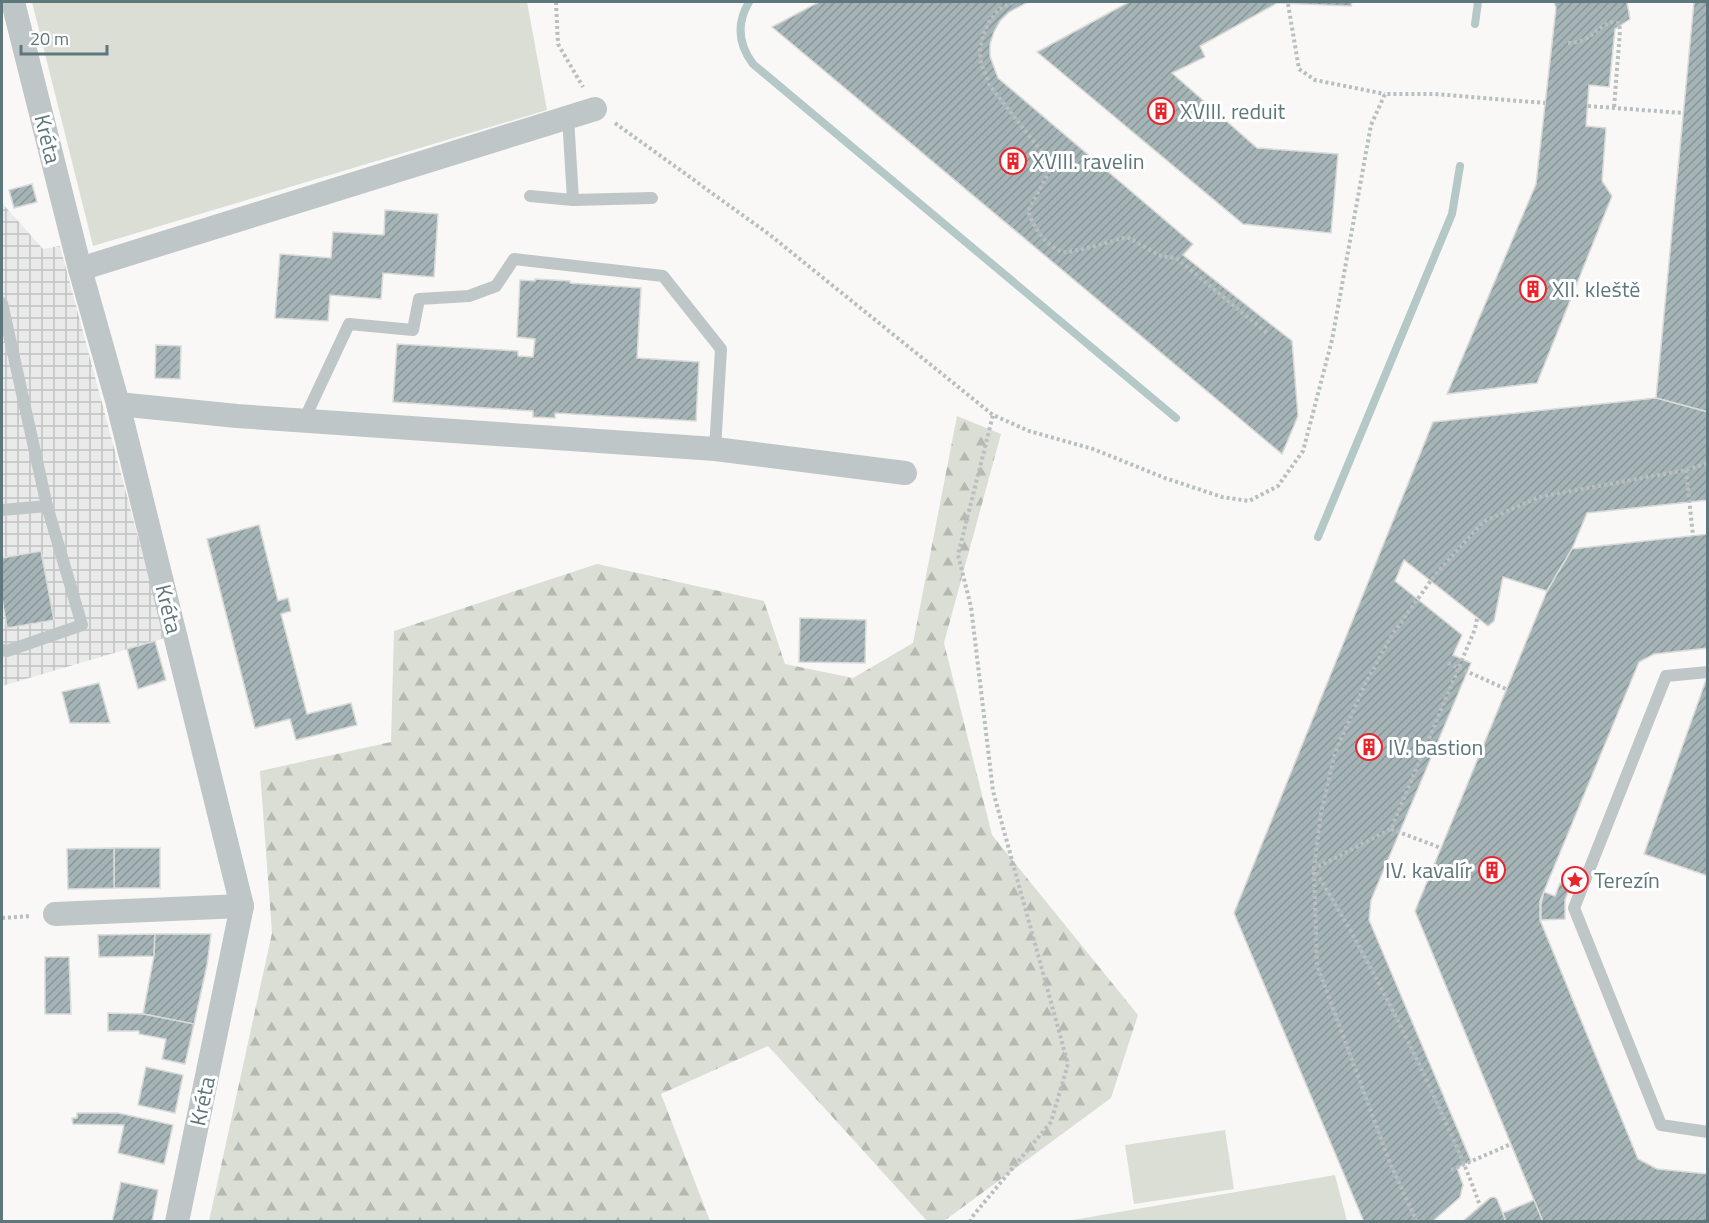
<svg xmlns="http://www.w3.org/2000/svg" width="1709" height="1223" viewBox="0 0 1709 1223" font-family="'Titillium Web',sans-serif">
	<defs>
		<pattern id="industrial-grid" width="8" height="8" patternUnits="userSpaceOnUse" patternTransform="scale(1.5)"><rect width="8" height="8" fill="#e9eae9"/><path d="M0 4h8M4 0v8" fill="none" stroke="#c0c2c2"/></pattern>
		<pattern id="forest-firs" width="22" height="20" patternUnits="userSpaceOnUse" patternTransform="scale(1.5)"><rect width="22" height="20" fill="#daded5"/><path d="M5 1l3.5 6h-7zM16 11l3.5 6h-7z" fill="#b4b9b2"/></pattern>
		<pattern id="building-hatch" width="6" height="6" patternUnits="userSpaceOnUse" patternTransform="scale(1.5)"><rect width="6" height="6" fill="#a5b4b6"/><path d="M-1 1l2-2M0 6l6-6M5 7l2-2" fill="none" stroke="#8a9799"/></pattern>
	</defs>
	<rect width="100%" height="100%" fill="#f9f8f6"/>
	<!-- industrial -->
	<polygon fill="url(#industrial-grid)" points="2,203 43,249 60,246 165,638 2,686"/>
	<!-- forest -->
	<polygon fill="url(#forest-firs)" points="957,416 1001,434 944,643 992,835 1138,1015 1111,1098 944,1221 927,1221 768,1046 661,1094 710,1221 209,1221 272,933 260,771 391,742 394,631 597,564 764,601 785,664 853,678 913,643"/>
	<!-- green -->
	<g fill="#daded5">
		<polygon points="32,2 527,2 547,110 93,246"/>
		<polygon points="1225,1130 1234,1189 1134,1204 1125,1145"/>
		<polygon points="1335,1175 1347,1221 1067,1221"/>
	</g>
	<g fill="none" stroke-linecap="round" stroke-linejoin="round">
		<!-- stream -->
		<g stroke="#b5c8c8" stroke-width="8">
			<path d="M 749,2 C 736,24 738,44 753,64 L 1176,418"/>
			<polyline points="1475,24 1478,2"/>
			<polyline points="1318,537 1452,214 1460,166"/>
		</g>
	</g>
	<!-- building -->
	<g fill="url(#building-hatch)" stroke="#dadad8" stroke-width="1.5">
		<polygon points="819,2 1028,2 1009,12 1000,21 994,32 990,44 990,56 998,78 1193,244 1183,255 1292,341 1298,416 1282,454 772,27"/>
		<polygon points="1129,2 1352,2 1351,6 1277,3 1200,46 1205,57 1172,73 1257,148 1338,154 1331,233 1243,224 1037,52"/>
		<polygon points="1554,2 1627,2 1630,19 1615,29 1609,87 1589,85 1586,126 1606,128 1602,181 1612,196 1537,383 1447,394 1536,184 1556,8"/>
		<polygon points="1694,2 1708,2 1708,412 1656,398"/>
		<polygon points="32,184 37,202 14,208 9,190"/>
		<polygon points="385,210 438,214 434,277 383,273 381,299 330,295 328,321 275,318 280,254 331,258 333,232 384,235"/>
		<polygon points="535,279 570,281 570,283 641,288 637,358 699,362 696,421 555,413 555,418 533,417 533,411 393,402 397,344 518,351 518,356 533,357 535,339 517,337 520,280 535,281"/>
		<polygon points="156,345 181,346 180,379 155,378"/>
		<polygon points="1656,398 1708,412 1708,500 1587,513 1572,549 1547,591 1503,577 1494,621 1488,626 1404,560 1395,581 1462,635 1453,655 1471,663 1371,900 1369,920 1471,1161 1457,1168 1463,1185 1460,1197 1432,1222 1364,1222 1234,913 1433,422"/>
		<polygon points="259,525 278,601 288,598 291,611 281,614 307,714 351,703 357,725 296,740 290,719 255,728 207,539"/>
		<polygon points="1708,534 1708,648 1654,654 1639,662 1540,901 1540,920 1638,1159 1657,1169 1708,1174 1708,1222 1543,1222 1415,911 1547,591 1572,549"/>
		<polygon points="41,551 54,620 7,628 2,598 2,558"/>
		<polygon points="800,618 866,620 865,663 799,662"/>
		<polygon points="155,641 166,680 138,689 127,649"/>
		<polygon points="1706,680 1708,681 1708,876 1644,854"/>
		<polygon points="99,683 110,723 70,723 62,692"/>
		<rect x="114" y="848" width="46" height="40"/>
		<polygon points="114,848 114,888 68,889 67,849"/>
		<polygon points="1560,883 1570,887 1565,900 1565,919 1541,920 1541,904 1544,892 1555,896"/>
		<polygon points="155,934 154,956 99,957 98,935"/>
		<polygon points="155,934 211,934 207,965 194,1024 143,1014 154,956"/>
		<polygon points="45,957 69,957 71,1014 45,1014"/>
		<polygon points="108,1013 143,1014 194,1024 185,1064 162,1059 166,1039 139,1034 139,1031 108,1031"/>
		<polygon points="146,1067 183,1075 175,1113 138,1105"/>
		<polygon points="77,1113 118,1113 173,1125 164,1164 118,1153 124,1125 73,1124 72,1118 77,1118"/>
		<polygon points="121,1182 158,1190 152,1222 112,1222"/>
		<polygon points="1494,1197 1497,1199 1506,1222 1462,1222 1490,1198"/>
		<polygon points="1534,1200 1543,1222 1506,1222 1503,1213"/>
	</g>
	<g fill="none" stroke-linecap="round" stroke-linejoin="round">
		<!-- path -->
		<g stroke="#b9bfc0" stroke-width="4" stroke-dasharray="3 3" stroke-linecap="butt">
			<polyline points="556,2 558,44 583,87"/>
			<path d="M 1013,2 L 998,10 L 989,22 L 983,35 L 980,50 L 981,63 L 990,86 L 1049,161 L 1049,172 L 1028,211 C 1033,226 1048,251 1066,252 C 1076,252 1115,240 1127,237 L 1161,256 L 1176,258 L 1267,333"/>
			<polyline points="1288,4 1299,69 1315,80 1385,94"/>
			<path d="M 1568,43 C 1590,43 1594,29 1611,22 L 1619,23 L 1620,31 L 1614,108"/>
			<polyline points="1588,106 1683,113"/>
			<polyline points="615,123 770,235 993,415 1029,431 1093,449 1165,478 1222,497 1249,501 1278,486 1303,451 1332,340 1371,125 1385,94 1434,94 1545,103"/>
			<polyline points="1686,470 1693,536"/>
			<path d="M 1477,619 L 1475,629 L 1391,829 L 1314,869 C 1359,942 1398,1018 1434,1096 C 1450,1132 1467,1168 1480,1206"/>
			<polyline points="1391,829 1441,848"/>
			<polyline points="2,918 31,916"/>
			<polyline points="970,1222 972,1217 1051,1122 1068,1064 993,791 971,607 958,555 993,415"/>
			<polyline points="1417,1222 1390,1163 1317,965 1314,869 1321,813 1335,753 1365,684 1392,635 1435,575 1483,522 1539,497 1686,470 1708,463"/>
		</g>
		<!-- lane -->
		<g stroke="#bfc6c8" stroke-width="12">
			<polyline points="568,117 573,200"/>
			<polyline points="530,196 573,200 652,198"/>
			<polyline points="2,303 47,506 2,510"/>
			<polyline points="304,420 349,324 413,330 419,299 469,296 496,286 514,259 663,276 721,349 715,449"/>
			<polyline points="2,650 7,651 82,625 47,506"/>
			<polyline points="1708,672 1666,676 1574,908 1661,1125 1708,1132"/>
		</g>
		<!-- street -->
		<g stroke="#bfc6c8" stroke-width="24">
			<polyline points="13,2 80,269 118,404 242,906 177,1222"/>
			<polyline points="80,269 595,109"/>
			<polyline points="118,404 237,416 715,449 905,473"/>
			<polyline points="55,914 242,906"/>
		</g>
		<!-- path-bridge -->
		<g stroke="#b9bfc0" stroke-width="4" stroke-dasharray="3 3" stroke-linecap="butt">
			<polyline points="1448,663 1506,689"/>
			<polyline points="1451,1170 1511,1144"/>
		</g>
	</g>
	<!-- icons -->
	<defs>
		<symbol id="building-ring" viewBox="-11 -11 22 22"><circle r="9.5" fill="#fff" stroke="#eb242c" stroke-width="1.5"/><path d="M-4-6H4V6H1V3H-1V6H-4ZM-2.5-4.3h1.7v1.8h-1.7ZM.8-4.3h1.7v1.8H.8ZM-2.5-1h1.7V.8h-1.7ZM.8-1h1.7V.8H.8Z" fill="#eb242c"/></symbol>
		<symbol id="sight-ring" viewBox="-11 -11 22 22"><circle r="9.5" fill="#fff" stroke="#eb242c" stroke-width="1.5"/><path d="M0-6L1.8-2.2L6-1.7L2.9 1.2L3.7 5.4L0 3.3L-3.7 5.4L-2.9 1.2L-6-1.7L-1.8-2.2Z" fill="#eb242c"/></symbol>
	</defs>
	<g fill-rule="evenodd">
		<use href="#building-ring" x="1146" y="96" width="30" height="30"/>
		<use href="#building-ring" x="998" y="146" width="30" height="30"/>
		<use href="#building-ring" x="1518" y="274" width="30" height="30"/>
		<use href="#building-ring" x="1354" y="732" width="30" height="30"/>
		<use href="#building-ring" x="1477" y="855" width="30" height="30"/>
		<use href="#sight-ring" x="1560" y="865" width="30" height="30"/>
	</g>
	<g text-anchor="middle" stroke-width="6" stroke-linejoin="round" paint-order="stroke">
		<!-- poi labels -->
		<g font-size="22" fill="#5e777c" stroke="#fff" text-anchor="start">
			<text x="1180" y="119">XVIII. reduit</text>
			<text x="1032" y="169">XVIII. ravelin</text>
			<text x="1552" y="297">XII. kleště</text>
			<text x="1388" y="755">IV. bastion</text>
			<text x="1472" y="878" text-anchor="end">IV. kavalír</text>
			<text x="1594" y="888">Terezín</text>
		</g>
		<!-- street labels -->
		<g font-size="22" fill="#5e777c" stroke="#fff">
			<text transform="translate(48 139) rotate(76)" y="8">Kréta</text>
			<text transform="translate(169 609) rotate(76)" y="8">Kréta</text>
			<text transform="translate(202 1101) rotate(-78)" y="8">Kréta</text>
		</g>
	</g>
	<!-- border -->
	<rect width="1709" height="1223" fill="none" stroke="#5e777c" stroke-width="6"/>
	<!-- scale -->
	<path d="M21 45v9h86v-9" fill="none" stroke="#5e777c" stroke-width="3"/>
	<text x="30" y="45" font-size="18" fill="#5e777c" stroke="#ffffff" stroke-width="4.5" paint-order="stroke">20 m</text>
</svg>
